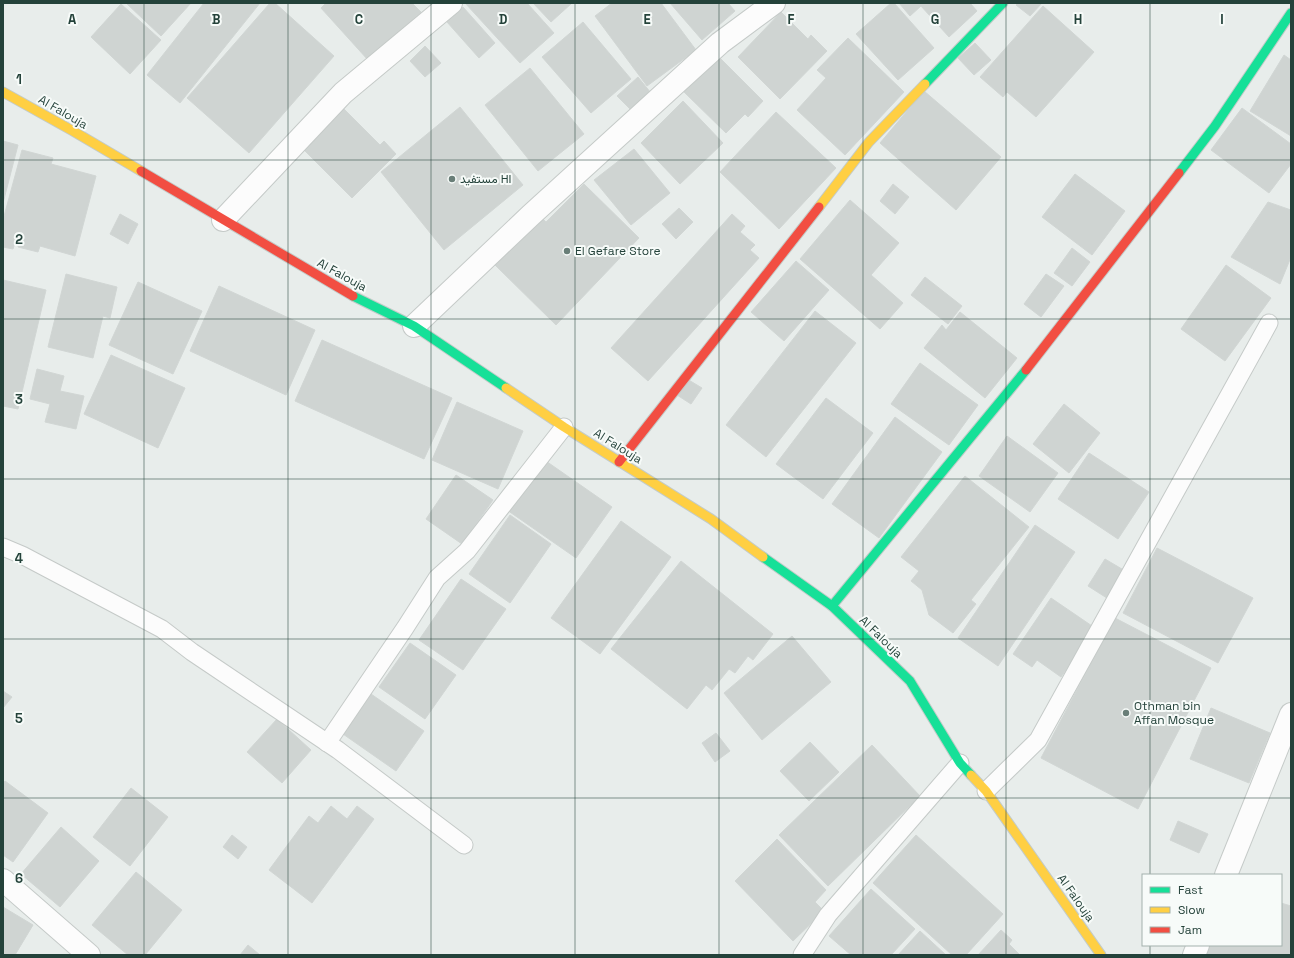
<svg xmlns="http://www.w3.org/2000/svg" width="1294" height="958" viewBox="0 0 1294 958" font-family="'Space Grotesk',Vazirmatn,sans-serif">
	<rect width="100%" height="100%" fill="#e8edeb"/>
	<!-- building -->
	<g fill="#cfd4d2" stroke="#d1d6d4">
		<polygon points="126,3 191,3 161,36"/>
		<polygon points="204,3 260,3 180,103 147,75"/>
		<polygon points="270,3 275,3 334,56 249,153 187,98"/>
		<polygon points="326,3 412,3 421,12 368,60 321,8"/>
		<polygon points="465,3 527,3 554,33 520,63"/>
		<polygon points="533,3 572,3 551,22"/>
		<polygon points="612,3 661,3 696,50 647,86 595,16"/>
		<polygon points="670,3 728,3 735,11 702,40"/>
		<polygon points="891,3 894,3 934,48 898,80 856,34"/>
		<polygon points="899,3 970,3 977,11 949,37 921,6 910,16"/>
		<polygon points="1018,3 1042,3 1030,16 1016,5"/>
		<polygon points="121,4 161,40 130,74 91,37"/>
		<polygon points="1043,6 1094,52 1036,117 1007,92 1003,97 980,77"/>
		<polygon points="463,7 495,43 479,58 447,22"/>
		<polygon points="781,12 808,39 811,35 827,51 780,99 738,57"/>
		<polygon points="583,22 631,79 591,113 542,57"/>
		<polygon points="848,38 904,92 845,155 797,110 826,78 817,70"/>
		<polygon points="975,43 991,60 974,75 958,58"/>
		<polygon points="425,46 441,63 425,77 410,61"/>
		<polygon points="1284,55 1291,60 1291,136 1250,111"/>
		<polygon points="718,56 763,101 748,117 745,114 726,133 684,92"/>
		<polygon points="530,68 584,134 538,171 485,105"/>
		<polygon points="638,77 651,93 632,111 617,96"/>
		<polygon points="924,91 1001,157 956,210 880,143"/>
		<polygon points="683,101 723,143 680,184 641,143"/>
		<polygon points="340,105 380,145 384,141 396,154 352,198 299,145"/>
		<polygon points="460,107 523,185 444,250 381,172"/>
		<polygon points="1242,108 1291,144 1291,164 1269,193 1211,150"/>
		<polygon points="776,112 836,168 779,229 720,172"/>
		<polygon points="3,141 18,145 3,203"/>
		<polygon points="634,149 670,193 631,225 594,180"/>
		<polygon points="22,150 53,158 51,164 96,176 75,256 40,246 38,252 18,247 19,241 16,240 13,249 3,247 3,220"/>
		<polygon points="1075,174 1125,211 1092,255 1042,217"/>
		<polygon points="584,184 639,238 556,325 494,264 540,216 546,222"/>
		<polygon points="893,184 909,197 895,214 880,201"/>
		<polygon points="850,200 899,243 871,275 903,303 880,329 800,259"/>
		<polygon points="1268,202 1291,210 1291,257 1280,284 1231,257"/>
		<polygon points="679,208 693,222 676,239 662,224"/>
		<polygon points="120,214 138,224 128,244 110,234"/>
		<polygon points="732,214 745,226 740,232 755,245 750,250 759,258 648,381 611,348"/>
		<polygon points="1072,248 1090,262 1072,286 1054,273"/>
		<polygon points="796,261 829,290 784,341 751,312"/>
		<polygon points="1226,265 1271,298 1225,361 1181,329"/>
		<polygon points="66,274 117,287 110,318 103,316 93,358 48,347"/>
		<polygon points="1046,274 1064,286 1041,317 1024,304"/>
		<polygon points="925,277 962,306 948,324 911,295"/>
		<polygon points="3,280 46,290 18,409 3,406"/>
		<polygon points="138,282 202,311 173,374 109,345"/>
		<polygon points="219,286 315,330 286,395 190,351"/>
		<polygon points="815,311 856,343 766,457 726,425"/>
		<polygon points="960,312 1017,358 985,398 924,348 942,325 946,330"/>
		<polygon points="322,340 452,398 424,459 295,401"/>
		<polygon points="111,355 185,388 158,448 84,414"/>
		<polygon points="920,363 978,405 949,445 891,404"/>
		<polygon points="37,369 64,376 60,391 84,396 76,429 45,422 50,404 30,399"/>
		<polygon points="687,379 702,388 691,404 677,395"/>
		<polygon points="826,398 873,433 823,499 776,464"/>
		<polygon points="457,402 523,431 498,489 432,460"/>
		<polygon points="1064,404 1100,433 1069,473 1033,444"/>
		<polygon points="895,417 942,452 879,538 832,504"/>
		<polygon points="1007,436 1058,473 1030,512 979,476"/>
		<polygon points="1089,453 1149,492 1118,539 1058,499"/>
		<polygon points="543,459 612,507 576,558 507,510"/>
		<polygon points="456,475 493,500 462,544 426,519"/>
		<polygon points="965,476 1029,527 971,600 976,604 953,633 929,615 922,590 911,581 919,571 901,557"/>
		<polygon points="510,515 551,544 510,603 469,574"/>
		<polygon points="621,521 671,557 600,654 551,618"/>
		<polygon points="1035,525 1075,552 998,666 958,638"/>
		<polygon points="1157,548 1253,598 1218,663 1123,613"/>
		<polygon points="1105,559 1127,572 1110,600 1088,586"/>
		<polygon points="681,561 773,634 753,660 748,656 735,673 729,669 712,690 706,685 687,709 611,649"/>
		<polygon points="461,579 506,609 463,670 419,640"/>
		<polygon points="1051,598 1095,628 1061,677 1037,660 1032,667 1013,654"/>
		<polygon points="1115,618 1211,668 1138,809 1041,758"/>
		<polygon points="792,636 831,682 762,740 724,693"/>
		<polygon points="410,643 456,675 425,719 379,687"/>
		<polygon points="3,691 12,697 3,708"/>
		<polygon points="371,694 424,731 396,771 343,734"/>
		<polygon points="1211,708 1270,733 1249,783 1190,759"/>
		<polygon points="277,719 311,750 282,783 247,752"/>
		<polygon points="716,733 730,751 715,762 702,743"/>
		<polygon points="810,742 839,772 809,801 780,771"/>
		<polygon points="872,745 920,796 828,886 779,835"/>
		<polygon points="5,781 48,813 13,862 3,855 3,784"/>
		<polygon points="131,788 168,817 130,866 93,837"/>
		<polygon points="331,806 347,819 357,806 374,819 312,903 269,870 309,816 318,823"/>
		<polygon points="1178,821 1208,834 1199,853 1170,840"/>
		<polygon points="61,827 99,861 60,907 21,874"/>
		<polygon points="232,835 247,847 238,859 223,847"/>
		<polygon points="916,835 1003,914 966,955 952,955 873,883"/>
		<polygon points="777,839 826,890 815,902 824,911 793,941 735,881"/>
		<polygon points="136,872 182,910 145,955 128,955 92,925"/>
		<polygon points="871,889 915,929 891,955 851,955 829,936"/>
		<polygon points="1281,903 1291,906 1291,955 1205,955 1209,945 1281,945"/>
		<polygon points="3,907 33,925 15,955 3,955"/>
		<polygon points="1001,930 1012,940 1009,944 1019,954 1018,955 978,955"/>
		<polygon points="920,931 946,955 898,955"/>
		<polygon points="248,945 260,955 240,955"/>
	</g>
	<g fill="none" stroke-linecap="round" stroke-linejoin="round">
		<defs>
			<g id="lane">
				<polyline points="3,547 22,555 162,629 192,652 338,750 464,845"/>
				<polyline points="327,743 405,628 437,578 467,551 564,427"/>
				<polyline points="986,791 1038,740 1269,323"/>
				<polyline points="802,955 828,915 960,763"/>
			</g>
			<g id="street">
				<polyline points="223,220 343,93 451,3"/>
				<polyline points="414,326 531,215 720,43 774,3"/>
				<polyline points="1226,875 1291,714"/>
				<polyline points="3,880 89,955"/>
				<polyline points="1194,955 1198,945"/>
			</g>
			<g id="fast">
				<polyline points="925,84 1003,3"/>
				<polyline points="1179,173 1215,126 1291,13"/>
				<polyline points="353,296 414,326 506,388"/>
				<polyline points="763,557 832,606 910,681 960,763 971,775"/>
				<polyline points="832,606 1026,370"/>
			</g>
			<g id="slow">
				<polyline points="3,92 73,131 141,171"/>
				<polyline points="819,207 869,142 925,84"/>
				<polyline points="506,388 564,427 711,519 763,557"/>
				<polyline points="971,775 986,791 1101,955"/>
			</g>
			<g id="jam">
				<polyline points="141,171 353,296"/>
				<polyline points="1026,370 1179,173"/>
				<polyline points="619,462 819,207"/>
			</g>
		</defs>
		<!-- lane casing -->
		<use href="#lane" stroke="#c5cac8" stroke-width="19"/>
		<!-- street casing -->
		<use href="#street" stroke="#c5cac8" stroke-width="24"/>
		<!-- fast casing -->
		<use href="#fast" stroke="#c3cbc8" stroke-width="11"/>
		<!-- slow casing -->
		<use href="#slow" stroke="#c3cbc8" stroke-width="11"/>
		<!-- jam casing -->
		<use href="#jam" stroke="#c3cbc8" stroke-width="11"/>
		<!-- lane -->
		<use href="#lane" stroke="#fcfcfc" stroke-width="17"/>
		<!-- street -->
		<use href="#street" stroke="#fcfcfc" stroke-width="22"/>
		<!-- fast -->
		<use href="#fast" stroke="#16e098" stroke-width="9"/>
		<!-- slow -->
		<use href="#slow" stroke="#ffcf43" stroke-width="9"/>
		<!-- jam -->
		<use href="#jam" stroke="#f24e42" stroke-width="9"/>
	</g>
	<!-- grid -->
	<path fill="none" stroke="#24423a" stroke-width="1" stroke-opacity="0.55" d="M 144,3 L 144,955M 288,3 L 288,955M 431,3 L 431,955M 575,3 L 575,955M 719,3 L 719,955M 863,3 L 863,955M 1006,3 L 1006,955M 1150,3 L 1150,875M 3,160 L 1291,160M 3,319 L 1291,319M 3,479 L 1291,479M 3,639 L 1291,639M 3,798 L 1291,798M 1150,945 L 1150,955"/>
	<!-- markers -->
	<g fill="#697e78" stroke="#f7fbf9" stroke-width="1.5">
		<circle cx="452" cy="179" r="4"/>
		<circle cx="567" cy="251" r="4"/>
		<circle cx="1126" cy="713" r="4"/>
	</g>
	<g text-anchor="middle" stroke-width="4" stroke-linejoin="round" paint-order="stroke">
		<!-- street labels -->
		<g font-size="12" fill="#24423a" stroke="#f7fbf9">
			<text transform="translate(63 112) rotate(30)" y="4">Al Falouja</text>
			<text transform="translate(342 275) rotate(29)" y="4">Al Falouja</text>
			<text transform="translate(618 446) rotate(32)" y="4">Al Falouja</text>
			<text transform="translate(881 637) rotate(44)" y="4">Al Falouja</text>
			<text transform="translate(1076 898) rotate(55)" y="4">Al Falouja</text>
		</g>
		<!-- poi labels -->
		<g font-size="12" fill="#24423a" stroke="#f7fbf9" text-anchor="start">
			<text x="460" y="183">مستفيد HI</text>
			<text x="575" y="255">El Gefare Store</text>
			<text x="1134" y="710">Othman bin<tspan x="1134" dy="14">Affan Mosque</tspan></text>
		</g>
	</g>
	<g font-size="13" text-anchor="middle" font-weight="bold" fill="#24423a" stroke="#f7fbf9" stroke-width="4" stroke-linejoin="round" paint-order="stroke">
		<text x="72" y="24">A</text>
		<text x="216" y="24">B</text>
		<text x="359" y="24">C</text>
		<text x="503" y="24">D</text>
		<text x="647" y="24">E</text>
		<text x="791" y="24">F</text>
		<text x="935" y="24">G</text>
		<text x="1078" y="24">H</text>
		<text x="1222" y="24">I</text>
		<text x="19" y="84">1</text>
		<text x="19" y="244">2</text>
		<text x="19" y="404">3</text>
		<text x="19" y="563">4</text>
		<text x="19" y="723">5</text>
		<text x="19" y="883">6</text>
	</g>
	<!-- border -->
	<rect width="1294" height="958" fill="none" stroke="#24423a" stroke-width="8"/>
	<!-- legend -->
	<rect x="1142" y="874" width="140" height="72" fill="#f7fbf9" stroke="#a3b1ad"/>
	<rect x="1150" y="887" width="20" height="6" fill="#16e098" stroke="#a3b1ad"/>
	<text x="1178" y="894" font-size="12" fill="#24423a">Fast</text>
	<rect x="1150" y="907" width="20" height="6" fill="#ffcf43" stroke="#a3b1ad"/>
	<text x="1178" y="914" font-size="12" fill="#24423a">Slow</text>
	<rect x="1150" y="927" width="20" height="6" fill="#f24e42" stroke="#a3b1ad"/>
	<text x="1178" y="934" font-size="12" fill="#24423a">Jam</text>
</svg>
